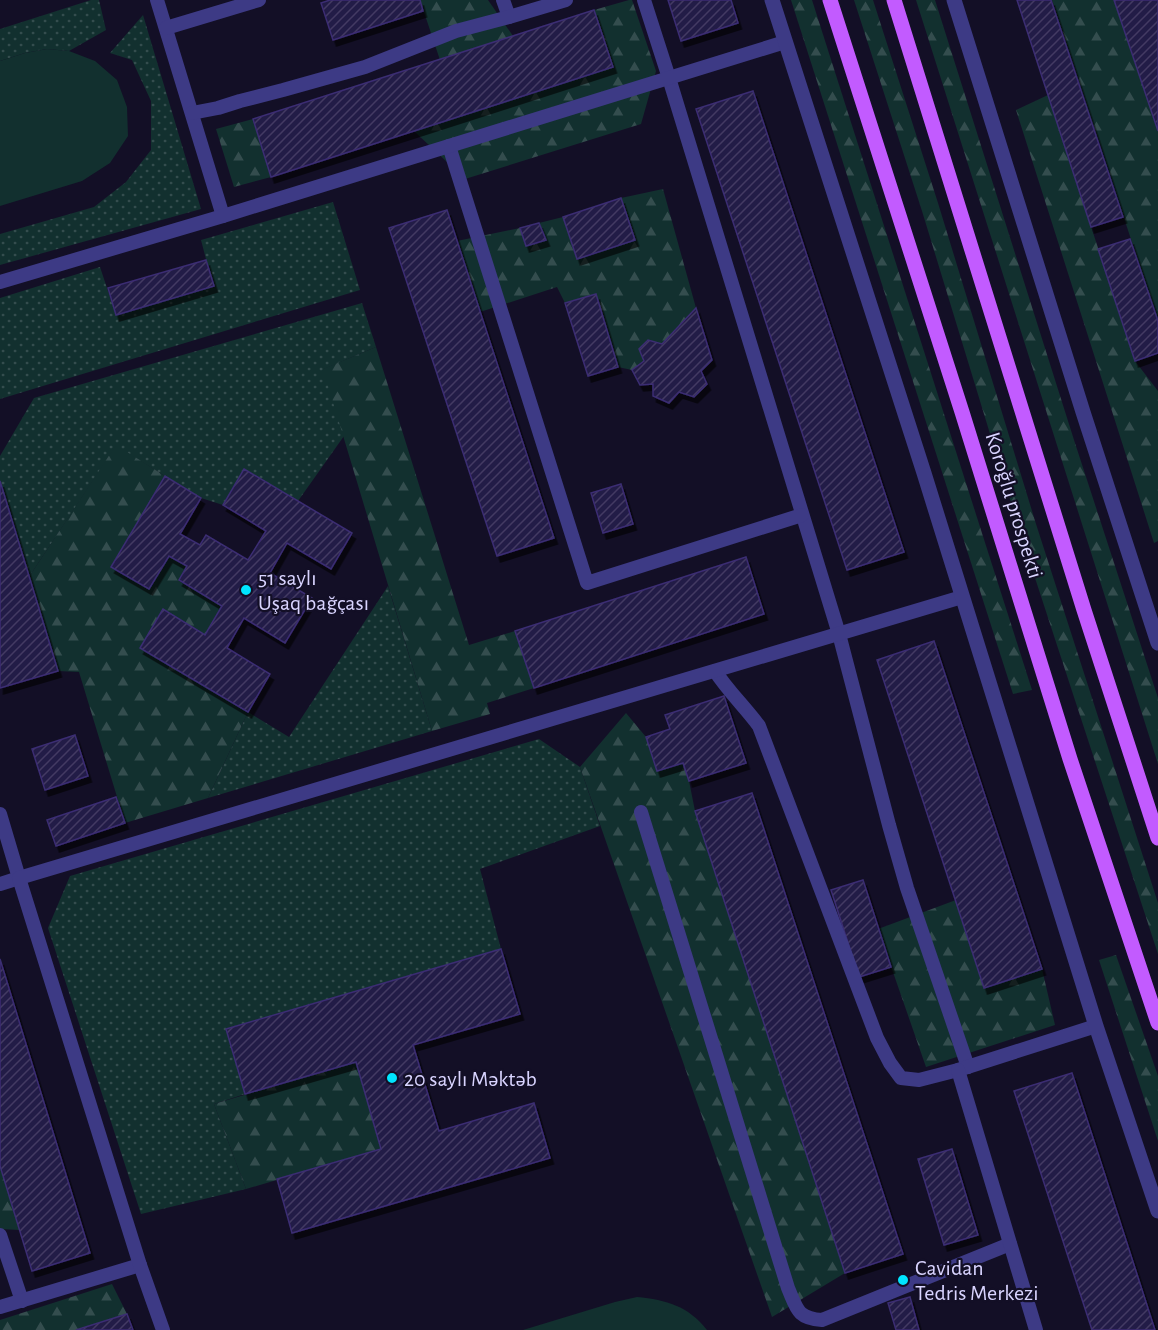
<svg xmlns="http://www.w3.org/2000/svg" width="1158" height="1330" viewBox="0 0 1158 1330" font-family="'Alegreya Sans',sans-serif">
	<defs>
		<pattern id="grass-dots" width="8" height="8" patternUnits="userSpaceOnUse" patternTransform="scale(1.5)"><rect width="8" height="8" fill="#12302f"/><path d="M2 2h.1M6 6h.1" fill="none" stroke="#344d4e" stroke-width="1.8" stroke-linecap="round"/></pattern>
		<pattern id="forest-firs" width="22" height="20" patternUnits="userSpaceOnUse" patternTransform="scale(1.5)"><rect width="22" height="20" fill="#12302f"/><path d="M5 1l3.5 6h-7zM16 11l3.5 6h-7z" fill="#344d4e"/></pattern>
		<pattern id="building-hatch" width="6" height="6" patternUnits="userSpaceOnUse" patternTransform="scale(1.5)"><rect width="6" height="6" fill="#241b47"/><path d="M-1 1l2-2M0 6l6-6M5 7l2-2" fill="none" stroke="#433b63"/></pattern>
		<filter id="shadow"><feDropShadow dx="3.5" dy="6" stdDeviation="0" flood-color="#0009"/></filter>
	</defs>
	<rect width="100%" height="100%" fill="#130f26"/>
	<!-- grass -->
	<g fill="url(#grass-dots)">
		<polygon points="91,0 99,0 106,30 69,51 47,49 25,53 0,61 0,29"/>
		<polygon points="143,15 201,209 0,265 0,234 94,207 126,182 151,150 151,101 132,60 110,53"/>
		<polygon points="333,202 360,290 0,399 0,298 100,267 116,315 213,286 201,240"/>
		<polygon points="362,303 376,347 324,369 344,436 298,501 244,469 223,505 201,498 116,446 29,577 0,481 0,456 34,398"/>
		<polygon points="388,586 432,731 208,798 248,712 289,737"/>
		<polygon points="539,739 580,767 600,826 480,869 501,949 226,1029 245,1094 214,1104 246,1189 141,1214 48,928 70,876"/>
	</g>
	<!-- forest -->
	<g fill="url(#forest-firs)">
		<polygon points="420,0 488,0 513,36 440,60"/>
		<polygon points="629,0 632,0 656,71 641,124 465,179 414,131 612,67 594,10"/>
		<polygon points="791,0 812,0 1032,690 1013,694"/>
		<polygon points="854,0 873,0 938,203 1036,524 1158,903 1158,954 1020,532 922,211"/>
		<polygon points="916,0 935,0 1074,440 1158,698 1158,764"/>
		<polygon points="1052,0 1114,0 1158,131 1158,321"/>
		<polygon points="1048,95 1135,361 1158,391 1158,541 1154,543 1016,110"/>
		<polygon points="253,119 271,177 234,187 216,129"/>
		<polygon points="663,189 696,308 662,344 647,340 639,349 644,361 632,370 618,367 596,294 565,303 557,287 480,312 457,241 520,228 527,246 545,240 539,223 563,217 577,259 635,240 621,198"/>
		<polygon points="376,347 469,645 515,631 534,688 487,703 490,714 432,731 323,369"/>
		<polygon points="116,445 165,476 111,567 148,589 169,556 187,566 179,581 222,606 205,635 163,610 248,712 208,798 125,823 79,672 58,671 29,577"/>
		<polygon points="626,713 646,737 657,771 683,763 689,781 695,811 845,1273 772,1317 580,767"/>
		<polygon points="956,900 984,988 1042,969 1055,1025 926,1067 878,929"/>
		<polygon points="1116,955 1158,1076 1158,1141 1099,960"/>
		<polygon points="356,1062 381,1149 246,1189 214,1104"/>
		<polygon points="0,1166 20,1230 0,1229"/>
		<polygon points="112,1284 127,1314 76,1330 0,1330 0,1320"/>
	</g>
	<!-- garden -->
	<g fill="#12302f">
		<polygon points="47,49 69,51 95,61 117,80 127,107 128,136 110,163 82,181 0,206 0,61 25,53"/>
		<path d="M 637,1297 C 667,1300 688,1306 707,1330 L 523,1330 L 615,1302 Z"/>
	</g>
	<!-- building -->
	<g fill="url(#building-hatch)" stroke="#3b2d73" stroke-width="1.5" filter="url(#shadow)">
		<polygon points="330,0 420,0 423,11 333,40 321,3"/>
		<polygon points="668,0 731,0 738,23 681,41"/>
		<polygon points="1017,0 1051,0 1123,217 1091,227"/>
		<polygon points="1114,0 1158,0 1158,131"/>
		<polygon points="594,10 613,67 271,177 253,119"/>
		<polygon points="753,91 904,552 847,570 696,109"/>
		<polygon points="621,198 635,240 577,259 563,217"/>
		<polygon points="447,210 554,538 497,556 389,228"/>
		<polygon points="539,223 546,240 526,246 520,228"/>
		<polygon points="1130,239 1158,321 1158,353 1135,361 1098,249"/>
		<polygon points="206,260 214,286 116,315 108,288"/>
		<polygon points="596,294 618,367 588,376 565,303"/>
		<polygon points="696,308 712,360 701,371 707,384 694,397 679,392 669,403 653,396 653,384 640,385 632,370 644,361 639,349 648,340 662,344"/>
		<polygon points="244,469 352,533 331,569 287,543 270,573 312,598 285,643 244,618 227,648 270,674 248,712 140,648 163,609 205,635 222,606 179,580 187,566 169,556 149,589 111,567 165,476 201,498 180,534 200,545 206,535 248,560 266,531 223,505"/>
		<polygon points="0,481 58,671 0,688"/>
		<polygon points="621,484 633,524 603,533 591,493"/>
		<polygon points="746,557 764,614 534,688 515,631"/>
		<polygon points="934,641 1042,969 984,988 877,660"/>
		<polygon points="724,696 746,763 689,781 683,763 657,771 646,737 670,729 665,715"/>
		<polygon points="75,735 88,776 45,790 32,749"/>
		<polygon points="752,793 903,1254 845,1273 695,811"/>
		<polygon points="116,797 125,823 56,846 47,820"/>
		<polygon points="863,880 891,967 859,977 831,890"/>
		<polygon points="501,949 520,1014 413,1045 439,1131 534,1103 550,1158 292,1233 277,1179 381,1149 356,1062 245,1094 226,1029"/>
		<polygon points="0,959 90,1253 32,1271 0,1166"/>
		<polygon points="1072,1073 1155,1330 1092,1330 1014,1091"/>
		<polygon points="952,1149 978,1235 944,1245 918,1159"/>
		<polygon points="910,1297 919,1330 896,1330 888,1303"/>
		<polygon points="127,1314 133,1330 76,1330"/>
	</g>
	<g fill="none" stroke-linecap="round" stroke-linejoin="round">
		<!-- service -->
		<g stroke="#3d3a85" stroke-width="14">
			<polyline points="157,0 223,216"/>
			<polyline points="503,0 509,17"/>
			<polyline points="644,0 669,78 839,634 889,825 907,888 968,1067"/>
			<polyline points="166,28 259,0"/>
			<polyline points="192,113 218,108 240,101 283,90 365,67 456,31 509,17 566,0"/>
			<polyline points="449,146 587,583 802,515"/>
			<polyline points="0,282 223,216 785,42"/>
			<path d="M 715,671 C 728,691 745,707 759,726 L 877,1038 L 890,1063 L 901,1078 L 919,1080 L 958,1070 L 1096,1026"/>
			<path d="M 641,812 L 788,1288 C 797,1309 797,1318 822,1320 L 1010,1244"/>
			<polyline points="0,814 19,878 0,884"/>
			<polyline points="958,1070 1036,1330"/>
			<polyline points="0,1235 22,1301"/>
			<polyline points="0,1307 140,1265"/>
			<polyline points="163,1330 140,1265 19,878 962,597"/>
		</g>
		<!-- minor -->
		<g stroke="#3d3a85" stroke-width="15">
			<polyline points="772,0 924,473 1096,1026 1158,1211"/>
			<polyline points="954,0 1083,412 1158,643"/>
		</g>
		<!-- primary -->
		<g stroke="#c25bff" stroke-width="15">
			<polyline points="830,0 962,412 1070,759 1158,1023"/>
			<polyline points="894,0 1084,610 1158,838"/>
		</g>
	</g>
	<!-- markers -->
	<g fill="#00e5ff" stroke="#130f26" stroke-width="2">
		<circle cx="246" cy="590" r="6"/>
		<circle cx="392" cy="1078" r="6"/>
		<circle cx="903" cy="1280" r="6"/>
	</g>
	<g text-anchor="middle" stroke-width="4.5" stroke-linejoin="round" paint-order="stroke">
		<!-- street labels -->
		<g font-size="22" fill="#d9d4ff" stroke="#130f26">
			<text transform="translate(1015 505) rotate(73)" y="8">Koroğlu prospekti</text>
		</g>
		<!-- poi labels -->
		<g font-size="22" fill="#d9d4ff" stroke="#130f26" text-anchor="start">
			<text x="258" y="585">51 saylı<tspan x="258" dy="25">Uşaq bağçası</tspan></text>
			<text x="404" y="1086">20 saylı Məktəb</text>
			<text x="915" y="1275">Cavidan<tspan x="915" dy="25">Tedris Merkezi</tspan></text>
		</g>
	</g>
</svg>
